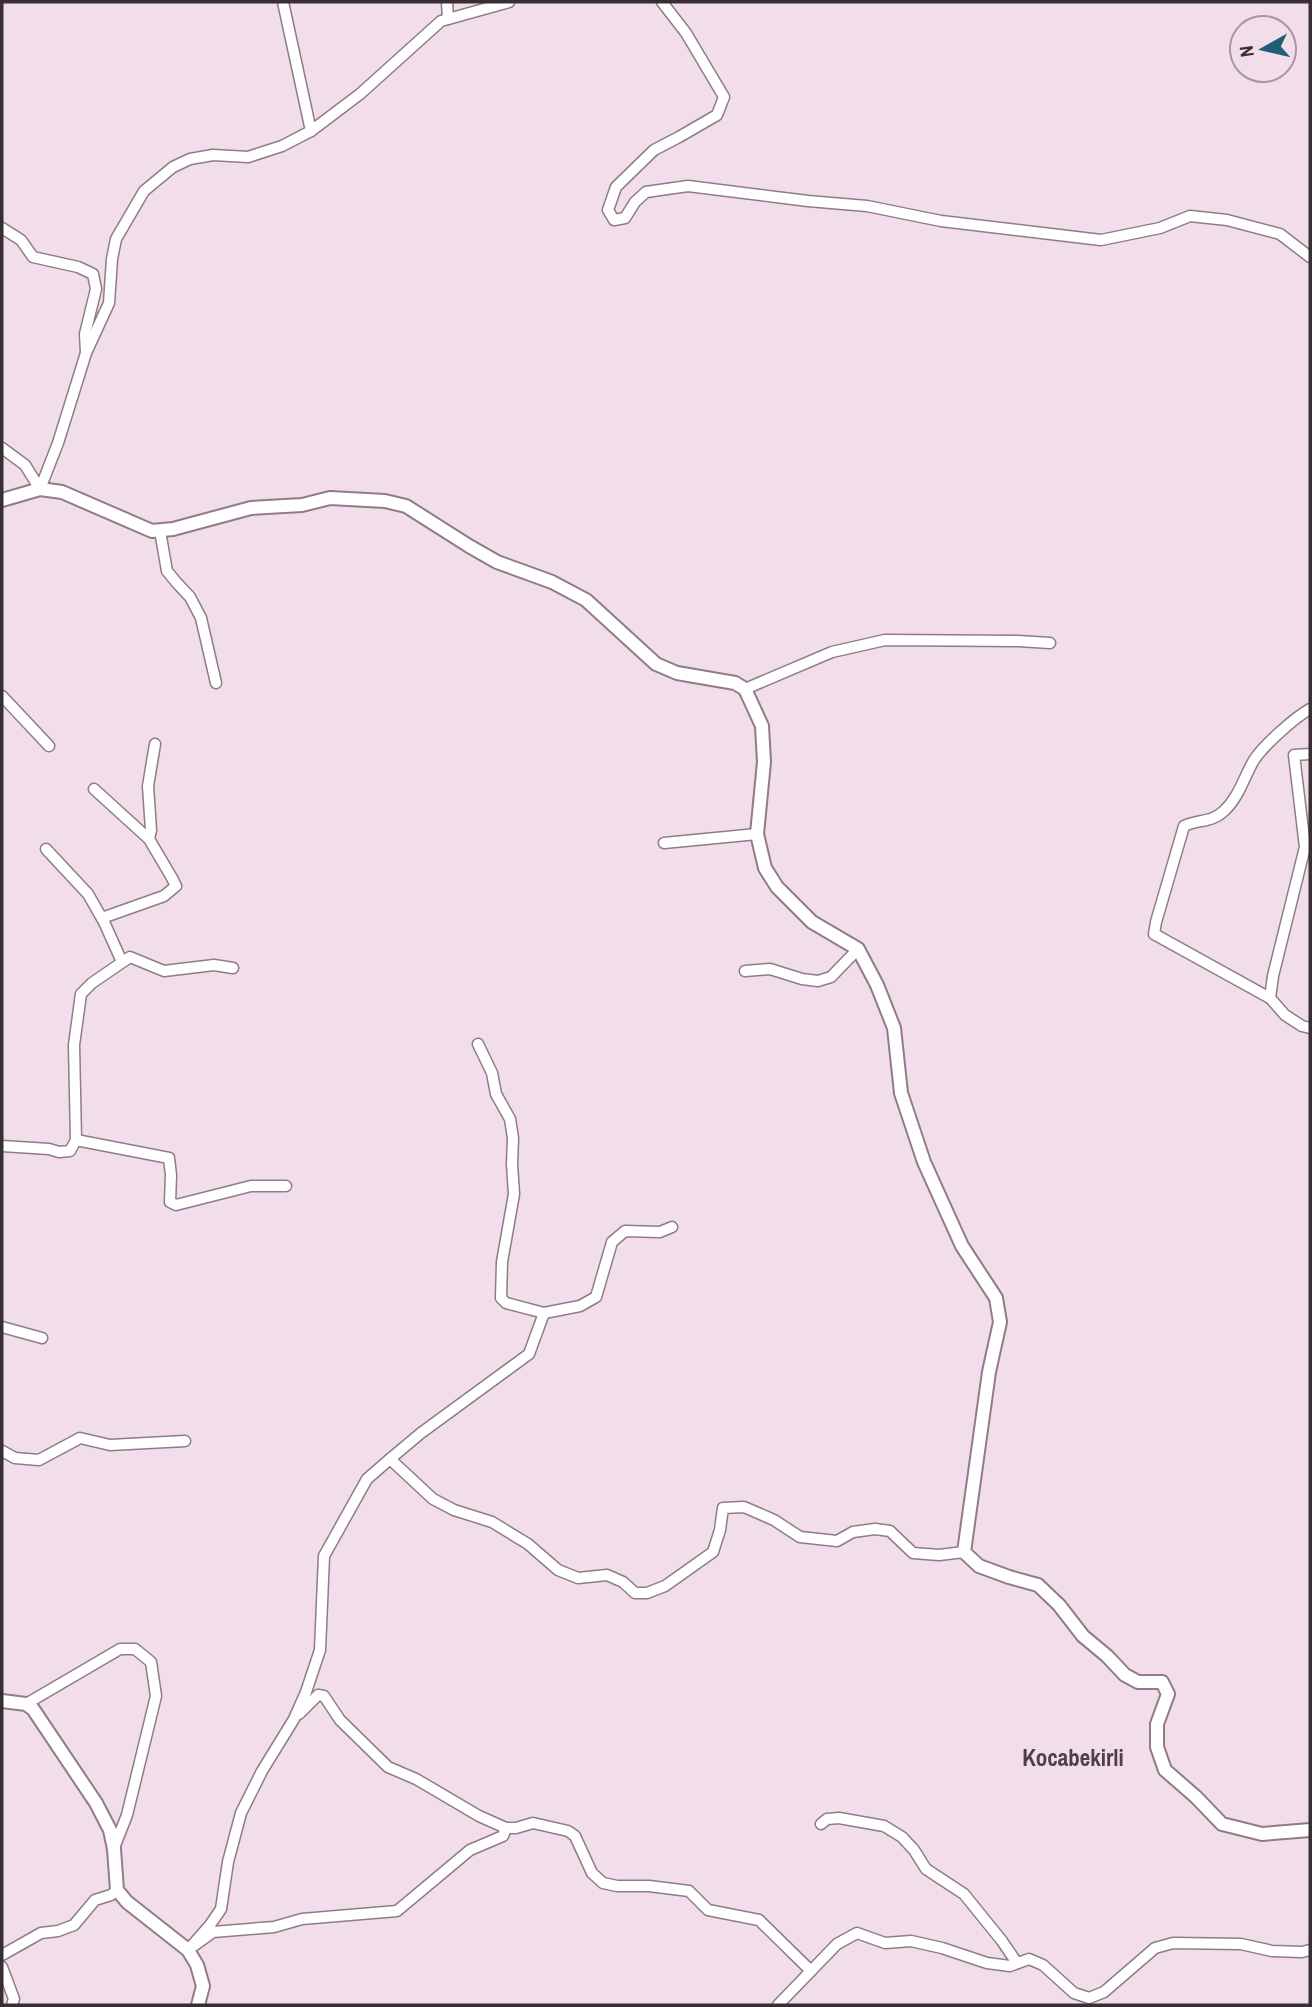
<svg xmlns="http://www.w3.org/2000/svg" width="1312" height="2007" viewBox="0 0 1312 2007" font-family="'Archivo Narrow',sans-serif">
	<rect width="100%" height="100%" fill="#f2ddea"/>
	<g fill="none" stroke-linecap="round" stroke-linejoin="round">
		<defs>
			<g id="street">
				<polyline points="283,2 311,131"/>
				<polyline points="447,2 448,19"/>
				<polyline points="662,2 686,33 724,97 717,115 679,137 654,150 616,187 608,210 614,220 625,218 635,202 646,192 688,186 808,201 867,206 941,221 1101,240 1160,228 1190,216 1227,220 1280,234 1310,257"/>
				<polyline points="2,228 21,240 33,257 78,267 93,274 96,289 85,334 86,352"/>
				<polyline points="2,448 25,465 40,489"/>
				<polyline points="40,489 58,443 86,353 109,303 112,259 116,239 144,191 173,167 190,159 213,155 248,157 282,146 311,131 360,94 441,21 509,2"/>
				<polyline points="160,531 167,571 176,582 190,597 201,618 216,683"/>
				<polyline points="745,689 832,652 885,640 1018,641 1050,643"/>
				<polyline points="2,696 49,746"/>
				<path d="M 1310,709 C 1294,718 1264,745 1254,760 C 1244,777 1239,797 1224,811 C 1211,823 1199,819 1184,826 L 1156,922 L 1154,934 L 1270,998 L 1285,1015 L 1302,1026 L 1310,1028"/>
				<polyline points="94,789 149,839 172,878 176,886 164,896 102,918"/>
				<polyline points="149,839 151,830 148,786 155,744"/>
				<polyline points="664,843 757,834"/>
				<polyline points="46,849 88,894 104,922 122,962"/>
				<polyline points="745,971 770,969 802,979 818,981 831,977 858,949"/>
				<polyline points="1270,998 1273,976 1305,847 1294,755 1310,754"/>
				<polyline points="76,1140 169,1158 171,1175 170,1202 176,1205 251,1186 286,1186"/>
				<polyline points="2,1146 49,1149 59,1152 70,1151 76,1140 74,1045 81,994 92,983 130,957 164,971 214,965 233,968"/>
				<polyline points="544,1313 580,1306 596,1297 612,1242 625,1231 660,1232 672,1227"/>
				<polyline points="2,1327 42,1338"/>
				<polyline points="2,1451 15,1458 39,1460 80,1438 110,1445 185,1441"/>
				<polyline points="390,1459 421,1433 529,1354 544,1313 506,1303 501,1298 502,1262 514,1194 512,1164 513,1138 510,1119 496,1094 492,1073 478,1044"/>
				<polyline points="26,1704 120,1649 135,1649 151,1662 156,1696 127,1815 114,1848"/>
				<polyline points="299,1714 318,1695 324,1696 340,1720 388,1767 416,1779 479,1816 506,1828 516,1828 533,1823 568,1831 575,1836 592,1873 603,1883 617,1886 649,1886 689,1891 708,1910 759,1920 811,1971"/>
				<polyline points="821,1824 827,1819 839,1818 884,1826 902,1837 914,1850 926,1869 964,1894 1002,1941 1017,1963"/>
				<polyline points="506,1828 503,1836 470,1850 397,1911 302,1919 274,1927 213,1932 188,1950 210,1925 221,1909 228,1862 241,1813 262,1771 294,1719 306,1692 320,1650 324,1556 367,1479 390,1459 433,1499 454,1510 492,1522 528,1544 558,1570 578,1578 607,1575 623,1582 635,1593 647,1593 665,1586 713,1552 720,1530 723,1508 744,1507 774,1520 800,1537 837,1541 853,1532 875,1529 890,1531 913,1553 939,1555 964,1552"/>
				<polyline points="2,1955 41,1933 58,1931 74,1925 95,1900 111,1895 117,1890"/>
				<polyline points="2,1967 14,1999 12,2005"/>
				<polyline points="778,2005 837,1944 857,1933 885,1943 911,1941 942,1948 987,1963 1010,1966 1029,1959 1043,1965 1074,1993 1089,1998 1104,1992 1155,1948 1173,1943 1241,1944 1272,1951 1302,1952 1310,1950"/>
			</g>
			<g id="secondary">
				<polyline points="2,500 40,489 62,492 152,531 173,529 251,508 302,505 330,498 385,501 406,506 469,546 497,562 552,582 586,600 656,664 677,673 735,683 745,689 762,726 764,762 757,834 765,868 777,887 812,922 858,949 877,985 894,1028 901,1093 924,1162 962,1246 996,1298 1000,1322 989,1372 964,1552 979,1566 1009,1577 1038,1585 1059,1605 1083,1636 1107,1656 1125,1675 1138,1682 1162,1682 1168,1694 1157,1724 1157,1747 1165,1770 1196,1797 1222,1824 1262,1834 1310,1830"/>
				<polyline points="2,1701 26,1704 33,1709 96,1803 110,1830 114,1849 117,1890 127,1902 188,1950 197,1965 203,1986 198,2005"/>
			</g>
		</defs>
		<!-- street casing -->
		<use href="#street" stroke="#8f7c88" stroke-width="13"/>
		<!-- secondary casing -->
		<use href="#secondary" stroke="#8f7c88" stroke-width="16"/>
		<!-- street -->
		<use href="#street" stroke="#fff" stroke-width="10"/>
		<!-- secondary -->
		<use href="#secondary" stroke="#fff" stroke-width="12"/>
	</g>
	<g text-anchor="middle" stroke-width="5" stroke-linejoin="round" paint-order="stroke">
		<!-- neighbourhood labels -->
		<g font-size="23" font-weight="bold" fill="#4f3f49" stroke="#f2ddea">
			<text x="1073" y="1766">Kocabekirli</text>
		</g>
	</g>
	<!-- border -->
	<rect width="1312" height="2007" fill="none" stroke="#372f34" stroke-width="7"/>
	<!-- north arrow -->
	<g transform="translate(1263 49) rotate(262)"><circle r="33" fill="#f2ddea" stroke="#a797a1" stroke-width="2"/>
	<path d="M0-5L12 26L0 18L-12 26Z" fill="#215d75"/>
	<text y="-10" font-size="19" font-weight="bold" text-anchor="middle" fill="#372f34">N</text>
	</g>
</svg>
